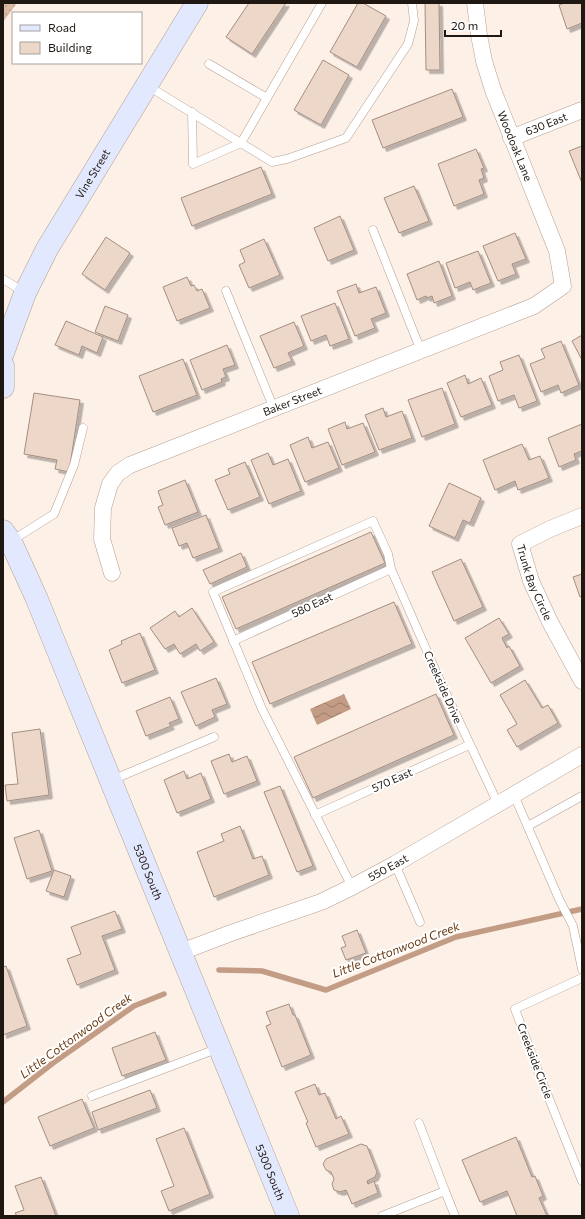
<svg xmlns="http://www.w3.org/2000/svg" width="585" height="1219" viewBox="0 0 585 1219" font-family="Commissioner,sans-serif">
	<defs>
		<pattern id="grass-dots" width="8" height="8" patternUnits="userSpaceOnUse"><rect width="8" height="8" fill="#dbbaa4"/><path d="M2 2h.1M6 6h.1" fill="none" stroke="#bc9f8c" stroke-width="1.8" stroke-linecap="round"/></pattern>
		<pattern id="water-waves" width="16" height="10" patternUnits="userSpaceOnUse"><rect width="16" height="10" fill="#c29c84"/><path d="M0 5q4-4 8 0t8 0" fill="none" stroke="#9d7e6b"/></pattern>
		<filter id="shadow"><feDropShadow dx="3.5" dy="3.5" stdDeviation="0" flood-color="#0004"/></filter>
	</defs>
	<rect width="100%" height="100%" fill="#fdf0e7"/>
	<!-- grass -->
	<polygon fill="url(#grass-dots)" points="3,3 17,3 3,22"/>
	<!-- water -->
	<polygon fill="url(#water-waves)" points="344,694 351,709 317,725 310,709"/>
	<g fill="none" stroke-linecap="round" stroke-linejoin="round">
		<!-- stream -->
		<g stroke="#c29c84" stroke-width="5.5">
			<polyline points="219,970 262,971 326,990 456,937 582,909"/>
			<polyline points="3,1102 53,1063 134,1006 164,994"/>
		</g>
	</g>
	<!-- building -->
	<g fill="#edd7c9" stroke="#a38e81" filter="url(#shadow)">
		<polygon points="249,3 286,3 252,54 226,37"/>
		<polygon points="358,3 363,3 386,16 357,67 330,52"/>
		<polygon points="425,3 439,3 440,70 426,70"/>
		<polygon points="564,3 582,3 582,23 567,29 559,5"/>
		<polygon points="323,60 349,75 321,125 294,110"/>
		<polygon points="452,89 463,117 383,148 372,120"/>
		<polygon points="582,146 582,183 569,151"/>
		<polygon points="476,149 484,168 481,169 484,178 479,180 484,194 454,206 438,164"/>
		<polygon points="261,167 272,194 192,226 181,198"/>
		<polygon points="414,186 429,221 399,233 384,198"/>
		<polygon points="340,216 354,250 328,261 314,228"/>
		<polygon points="515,233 526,259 512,264 516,274 498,281 483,246"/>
		<polygon points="106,237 130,253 105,290 82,274"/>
		<polygon points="264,239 280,275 249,288 239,265 245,262 240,250"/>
		<polygon points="478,251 491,283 473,290 470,282 455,288 446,263"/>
		<polygon points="439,261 452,296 434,303 432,296 427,298 426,296 417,300 407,274"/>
		<polygon points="187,277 191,286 194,285 197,291 202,289 210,308 177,321 163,287"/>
		<polygon points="356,284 359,293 376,287 386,313 371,319 375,328 355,336 337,291"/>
		<polygon points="335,303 349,339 330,346 326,335 311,341 301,316"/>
		<polygon points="105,306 128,315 118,341 95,332"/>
		<polygon points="66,321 103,337 97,353 82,346 79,355 55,345"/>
		<polygon points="294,322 304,346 288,353 292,361 274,368 260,336"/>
		<polygon points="582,335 582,360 572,341"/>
		<polygon points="561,341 579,385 561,393 558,385 541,392 530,364 545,358 541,349"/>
		<polygon points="227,345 235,365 223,369 226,377 221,379 222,382 202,390 190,360"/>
		<polygon points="519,355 537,401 519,408 514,395 498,401 489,376 503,370 500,362"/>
		<polygon points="183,359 197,395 153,412 139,376"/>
		<polygon points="465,375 468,384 481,378 492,405 461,417 447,383"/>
		<polygon points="442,388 455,424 422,437 408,400"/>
		<polygon points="34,393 80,400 69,472 55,469 57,460 24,454"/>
		<polygon points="383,408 386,417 402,411 412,438 379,450 365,415"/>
		<polygon points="345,422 347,429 363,423 375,452 342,465 328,429"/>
		<polygon points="582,424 582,451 574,454 576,460 559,467 548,438"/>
		<polygon points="308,437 312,448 328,442 339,468 305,482 290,445"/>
		<polygon points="522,444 529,460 540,456 549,478 518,490 515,481 495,490 483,460"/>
		<polygon points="268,453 273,465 288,459 301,491 269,504 251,460"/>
		<polygon points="245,462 260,497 228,510 215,480 230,474 228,469"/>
		<polygon points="185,480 198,512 165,525 158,507 163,505 158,491"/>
		<polygon points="449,483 481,498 470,523 463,520 455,538 429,526"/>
		<polygon points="206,515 219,548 193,558 187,543 179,546 172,528"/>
		<polygon points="371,532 385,563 236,629 222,597"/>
		<polygon points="241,553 247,567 210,584 203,570"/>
		<polygon points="461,559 483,607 454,621 432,572"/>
		<polygon points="582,574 582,596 580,597 573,577"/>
		<polygon points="394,602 412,644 270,704 252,662"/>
		<polygon points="192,608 214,642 200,651 196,644 180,654 174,644 165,649 150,628 175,611 179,617"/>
		<polygon points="499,618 509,634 502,638 507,648 509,646 520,666 491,683 465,638"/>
		<polygon points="140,633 155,670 122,683 109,650 122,644 121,641"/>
		<polygon points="216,678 227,704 212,710 215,717 196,726 181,692"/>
		<polygon points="525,680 542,708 548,705 558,723 517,747 507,730 517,724 500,695"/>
		<polygon points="436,694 454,735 313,798 294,757"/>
		<polygon points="170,697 179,719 169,723 171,726 146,736 136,711"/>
		<polygon points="40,729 49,795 7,801 5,785 18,784 12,733"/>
		<polygon points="229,754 232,762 247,756 257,781 224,794 211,761"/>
		<polygon points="184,771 187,779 201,773 211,799 177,813 164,780"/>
		<polygon points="280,786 313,866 297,872 264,792"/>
		<polygon points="240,826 253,859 262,856 269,875 214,897 197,852 224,841 221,834"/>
		<polygon points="39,830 52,871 27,879 14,838"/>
		<polygon points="54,870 71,876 64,897 46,891"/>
		<polygon points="115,911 122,929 102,936 115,970 77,985 67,959 81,954 71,927"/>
		<polygon points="357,930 366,953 346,960 341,948 346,946 342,936"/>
		<polygon points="6,966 27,1026 3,1035 3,967"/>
		<polygon points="289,1004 293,1015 295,1015 311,1055 282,1067 266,1026 271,1024 266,1012"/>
		<polygon points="155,1032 166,1060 122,1076 112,1048"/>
		<polygon points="315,1084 319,1095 325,1093 336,1119 341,1116 349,1134 316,1147 306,1123 308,1122 295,1092"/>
		<polygon points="150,1090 157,1108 98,1130 92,1112"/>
		<polygon points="82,1099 94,1128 50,1146 38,1117"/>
		<polygon points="184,1128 210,1194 169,1211 161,1191 174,1186 156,1139"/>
		<polygon points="516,1137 532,1177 535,1176 543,1196 539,1198 547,1216 517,1216 507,1191 480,1202 462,1160"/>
		<polygon points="361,1144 367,1146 377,1172 375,1177 367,1181 368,1184 374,1181 378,1193 352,1204 346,1190 340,1192 334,1190 332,1184 334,1179 331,1172 326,1170 323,1164 326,1159"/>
		<polygon points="41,1177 56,1216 17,1216 15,1213 24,1210 15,1186"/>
	</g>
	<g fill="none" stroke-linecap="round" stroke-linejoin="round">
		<defs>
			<g id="lane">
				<polyline points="209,64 267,98"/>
				<polyline points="148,86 272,162 287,159 346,138 408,44 414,21 412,3"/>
				<polyline points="192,112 193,164 241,143 322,3"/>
				<polyline points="373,230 421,351"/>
				<polyline points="3,279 24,292"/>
				<polyline points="226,291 274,409"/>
				<polyline points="11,541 54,514 74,465 83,428"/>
				<polyline points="233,641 391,569"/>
				<polyline points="112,780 214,737"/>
				<polyline points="514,795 559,899 573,926 582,969"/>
				<polyline points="315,815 469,745"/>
				<polyline points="528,826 582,796"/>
				<polyline points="395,864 420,922"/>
				<polyline points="352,887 262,709 213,592 373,521 388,554 391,569 437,674 498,804"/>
				<polyline points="582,978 515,1009 538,1071 582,1181"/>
				<polyline points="92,1096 219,1048"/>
				<polyline points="445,1191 455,1216"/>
				<polyline points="382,1216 445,1191 419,1123"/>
			</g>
			<g id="street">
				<path id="s1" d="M 511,138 L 582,110"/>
				<path id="s2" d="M 582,516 L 550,529 L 520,544 L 531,581 L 550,622 L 582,681"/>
				<path id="s3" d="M 112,573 L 102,539 L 103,508 L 110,484 L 118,473 L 130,465 L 534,306 L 563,286 L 557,251 L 493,90 L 484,61 L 479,35 L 475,3"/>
				<path id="s4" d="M 181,952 L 231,933 L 321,902 L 352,887 L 395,864 L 582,755"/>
			</g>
			<g id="secondary">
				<path id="s5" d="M 3,353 L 25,293 L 47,249 L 197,3"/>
				<polyline points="3,366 3,387"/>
				<path id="s6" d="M 3,531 L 11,542 L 36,597 L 288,1216"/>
			</g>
		</defs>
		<!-- lane casing -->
		<use href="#lane" stroke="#b59f92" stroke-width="9"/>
		<!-- street casing -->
		<use href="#street" stroke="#b59f92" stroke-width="17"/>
		<!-- secondary casing -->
		<use href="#secondary" stroke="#b59f92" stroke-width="23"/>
		<!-- lane -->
		<use href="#lane" stroke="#fff" stroke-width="8"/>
		<!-- street -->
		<use href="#street" stroke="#fff" stroke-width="16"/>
		<!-- secondary -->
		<use href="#secondary" stroke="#e2e8fd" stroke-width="22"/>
	</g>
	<g text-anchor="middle" stroke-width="4" stroke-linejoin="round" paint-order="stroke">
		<!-- street labels -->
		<g font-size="11" fill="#1e1712" stroke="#fff">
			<text dy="4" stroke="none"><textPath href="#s1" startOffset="38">630 East</textPath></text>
			<text transform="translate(515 146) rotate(68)" y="4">Woodoak Lane</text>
			<text dy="4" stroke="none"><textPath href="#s5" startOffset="201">Vine Street</textPath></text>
			<text dy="4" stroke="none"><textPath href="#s3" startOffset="294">Baker Street</textPath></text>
			<text dy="4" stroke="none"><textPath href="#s2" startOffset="109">Trunk Bay Circle</textPath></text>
			<text transform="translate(312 605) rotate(-25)" y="4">580 East</text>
			<text transform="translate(443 687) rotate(66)" y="4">Creekside Drive</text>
			<text transform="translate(392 780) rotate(-24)" y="4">570 East</text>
			<text dy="4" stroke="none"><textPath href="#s4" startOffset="224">550 East</textPath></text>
			<text dy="4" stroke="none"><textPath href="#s6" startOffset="371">5300 South</textPath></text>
			<text transform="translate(535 1061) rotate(69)" y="4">Creekside Circle</text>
			<text dy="4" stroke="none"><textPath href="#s6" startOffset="695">5300 South</textPath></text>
		</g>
		<!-- water labels -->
		<g font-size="12" font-style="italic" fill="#6b3912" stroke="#fff">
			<text transform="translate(396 950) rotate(-21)" y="4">Little Cottonwood Creek</text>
			<text transform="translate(76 1036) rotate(-36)" y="4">Little Cottonwood Creek</text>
		</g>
	</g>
	<!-- border -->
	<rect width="585" height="1219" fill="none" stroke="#1e1712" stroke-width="8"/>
	<!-- legend -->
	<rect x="12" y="12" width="130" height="52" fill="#ffffff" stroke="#a5a2a0"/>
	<rect x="20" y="25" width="20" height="6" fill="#e2e8fd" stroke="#a5a2a0"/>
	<text x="48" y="32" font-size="12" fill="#1e1712">Road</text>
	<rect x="20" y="42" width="20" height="12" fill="#edd7c9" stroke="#a5a2a0"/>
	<text x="48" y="52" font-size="12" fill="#1e1712">Building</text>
	<!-- scale -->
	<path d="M445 30v6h56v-6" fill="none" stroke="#1e1712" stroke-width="2"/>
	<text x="451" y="30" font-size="12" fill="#1e1712" stroke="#ffffff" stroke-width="3" paint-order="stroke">20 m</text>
</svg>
